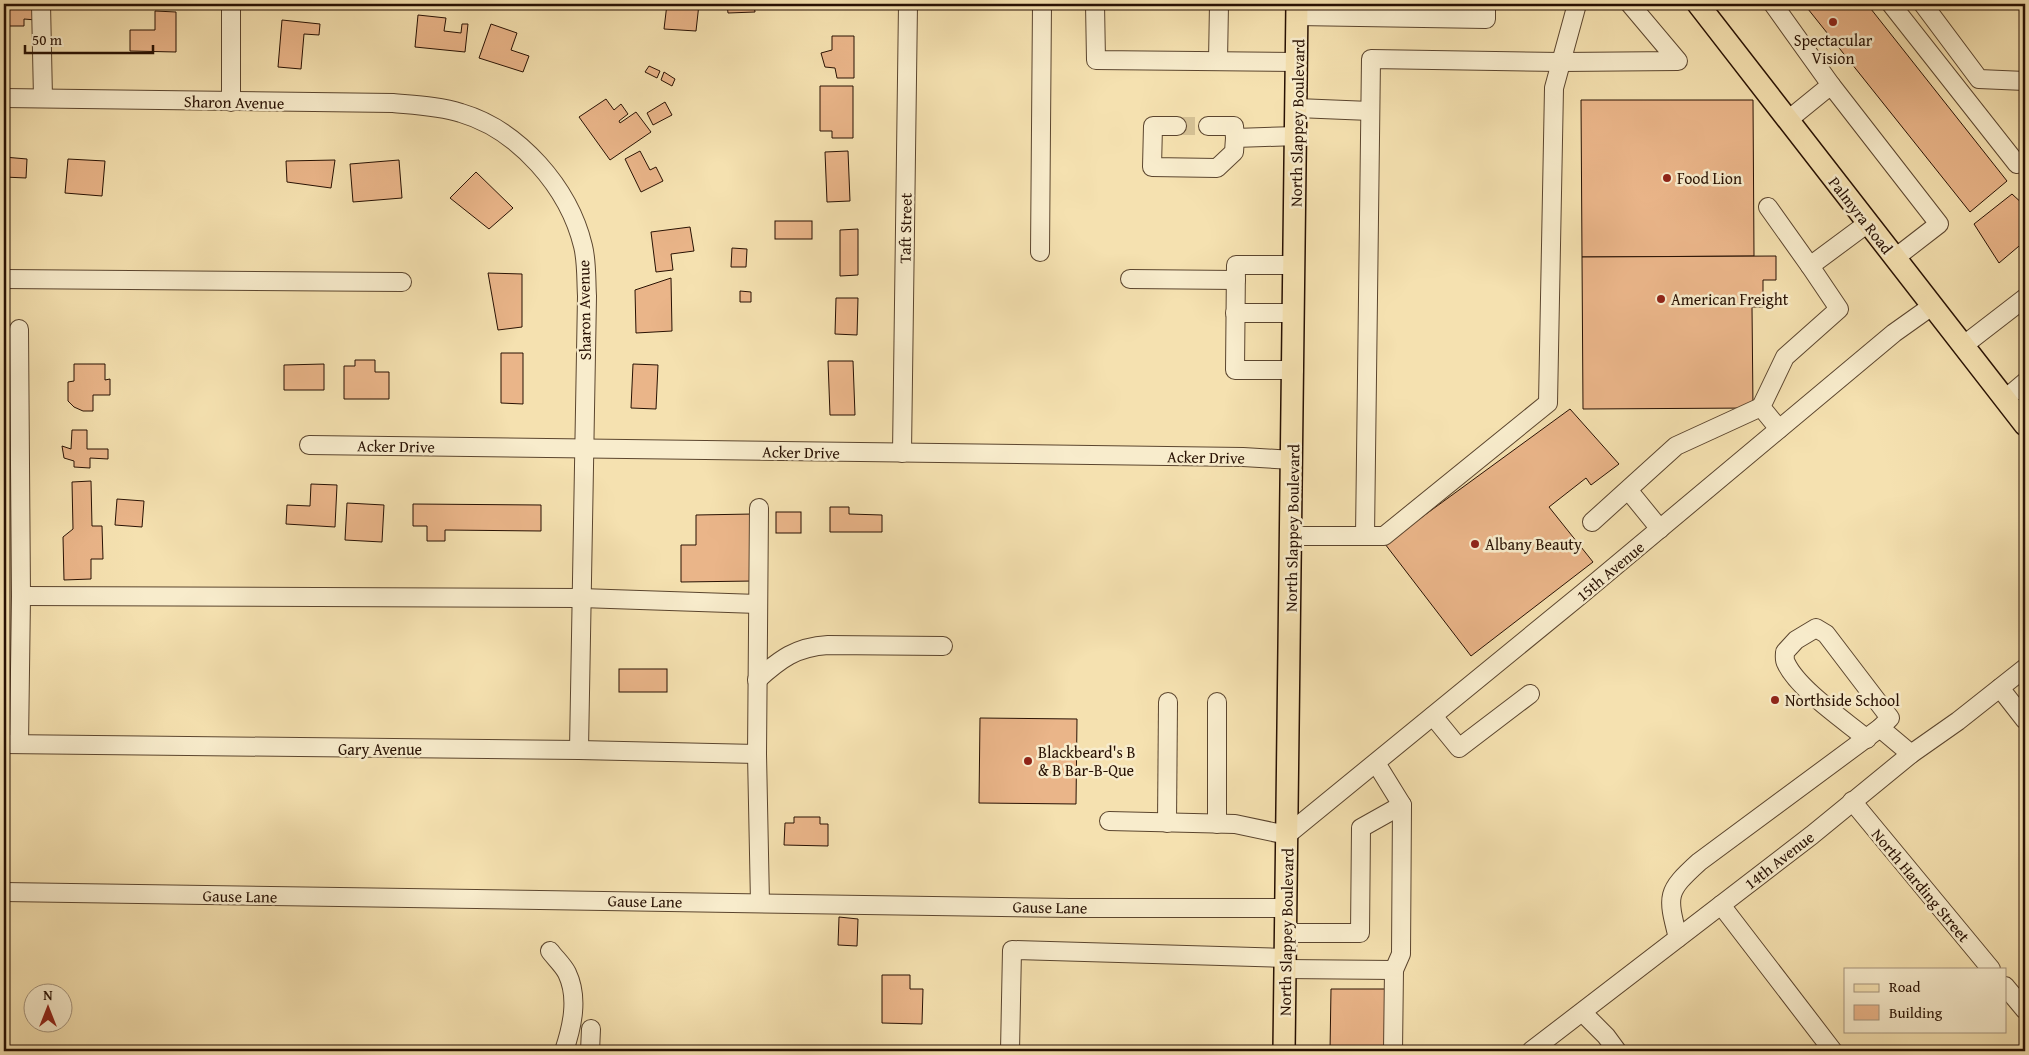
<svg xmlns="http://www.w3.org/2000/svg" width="2029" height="1055" viewBox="0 0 2029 1055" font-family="'Gentium Book Plus',serif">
	<rect width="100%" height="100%" fill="#f5e1b0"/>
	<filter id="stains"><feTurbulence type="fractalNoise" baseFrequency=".004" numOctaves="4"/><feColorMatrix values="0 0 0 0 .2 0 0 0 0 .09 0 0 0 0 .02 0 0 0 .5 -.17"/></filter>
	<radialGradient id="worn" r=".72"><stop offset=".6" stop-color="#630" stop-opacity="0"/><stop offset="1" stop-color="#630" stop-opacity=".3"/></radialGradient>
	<!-- building -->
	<g fill="#eab589" stroke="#281103">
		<polygon points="4,4 36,4 36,20 24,19 24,26 5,26 4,29"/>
		<polygon points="667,4 699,4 696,31 664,29"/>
		<polygon points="727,4 754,4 755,12 728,13"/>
		<polygon points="832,4 857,4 857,8 833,8"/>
		<polygon points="1804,4 1867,4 2007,181 1970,212"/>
		<polygon points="155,11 176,12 176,52 130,51 130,30 155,30"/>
		<polygon points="418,15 446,18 444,31 461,33 462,24 468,24 465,52 415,47"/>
		<polygon points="282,20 320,24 319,35 304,34 301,69 278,67"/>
		<polygon points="491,24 517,33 511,50 529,56 523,72 479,58"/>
		<polygon points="832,36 854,36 854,78 837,78 835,68 825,67 821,53 832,50"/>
		<polygon points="649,66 660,71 657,78 645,72"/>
		<polygon points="664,72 675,79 672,86 661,80"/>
		<polygon points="820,86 853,86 853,138 832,138 832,131 820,131"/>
		<polygon points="606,99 614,110 621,104 628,114 619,121 620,123 636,112 651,132 610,160 579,117"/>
		<polygon points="1581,100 1753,100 1754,256 1582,257"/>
		<polygon points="665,102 672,115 653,125 647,113"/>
		<polygon points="640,151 650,170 656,167 663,181 641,192 625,159"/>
		<polygon points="848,151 850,201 827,202 825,152"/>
		<polygon points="4,157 27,159 26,178 4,177"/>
		<polygon points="68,159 105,161 102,196 65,193"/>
		<polygon points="335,160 331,188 287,182 286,161"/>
		<polygon points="399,160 402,198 353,202 350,164"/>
		<polygon points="476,172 513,208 489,229 450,198"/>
		<polygon points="2012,194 2025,206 2025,241 1999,263 1974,224"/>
		<rect x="775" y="221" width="37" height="18"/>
		<polygon points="690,227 694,251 671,254 673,270 656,272 651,232"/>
		<polygon points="858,229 858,275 840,276 840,230"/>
		<polygon points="732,248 747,249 746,267 731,267"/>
		<polygon points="1776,256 1776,280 1763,280 1763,307 1752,307 1753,408 1583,409 1582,257"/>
		<polygon points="488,273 522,274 522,327 498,330"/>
		<polygon points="671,278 672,331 636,333 635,290"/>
		<polygon points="740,291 751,292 751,302 740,302"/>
		<polygon points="836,298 858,298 857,335 835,334"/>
		<polygon points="501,353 523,353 523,404 501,403"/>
		<polygon points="355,360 375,360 375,372 389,372 389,399 344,399 344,366 355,366"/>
		<polygon points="828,361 853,361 855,415 830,415"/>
		<polygon points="74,364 105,364 105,380 110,379 110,395 93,395 93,411 83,411 74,407 68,401 68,382 74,381"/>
		<polygon points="324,364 324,390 284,390 284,365"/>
		<polygon points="633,364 658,365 656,409 631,408"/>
		<polygon points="1570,409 1619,464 1591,485 1586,478 1549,507 1593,562 1471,656 1385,544"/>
		<polygon points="72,430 87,430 87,449 108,449 108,459 90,458 90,468 74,467 74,461 64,458 62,446 71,449"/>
		<polygon points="91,481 92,526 102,526 103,559 91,559 91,579 64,580 63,537 73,529 72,482"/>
		<polygon points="311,484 337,485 335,527 286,524 287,505 310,506"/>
		<polygon points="117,499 144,501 142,527 115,525"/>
		<polygon points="347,503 384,505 382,542 345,540"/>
		<polygon points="413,504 541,505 541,531 445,530 445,541 427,541 427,526 413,526"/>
		<polygon points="830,507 849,507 849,514 882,515 882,532 830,532"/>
		<rect x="776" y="512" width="25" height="21"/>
		<polygon points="753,514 754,581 681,582 681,545 696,545 696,515"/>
		<rect x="619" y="669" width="48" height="23"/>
		<polygon points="980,718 1077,719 1076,804 979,803"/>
		<polygon points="794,817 820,817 820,824 828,824 828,846 784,845 785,823 794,823"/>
		<polygon points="839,917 858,919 857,946 838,945"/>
		<polygon points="882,975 910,975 910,989 923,989 922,1024 882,1023"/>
		<polygon points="1331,989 1388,989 1387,1051 1330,1051"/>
	</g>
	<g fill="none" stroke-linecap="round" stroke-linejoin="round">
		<!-- minor-tunnel -->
		<polyline stroke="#d6c296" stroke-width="18" stroke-dasharray="18 9" stroke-linecap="butt" points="1177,126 1208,126"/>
		<defs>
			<g id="minor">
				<polyline points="41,4 43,98"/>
				<polyline points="1095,4 1096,60 1297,62"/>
				<polyline points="1773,4 1831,85"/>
				<polyline points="1891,4 2017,164"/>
				<polyline points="1923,4 1979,79 2025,81"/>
				<polyline points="1297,16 1486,19 1486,4"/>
				<polyline points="1218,61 1219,4"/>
				<path d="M 4,98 L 393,103 C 415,105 440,106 461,113 C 519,130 569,188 583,246 C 587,262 586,280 587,296 L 579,750"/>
				<polyline points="231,102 231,4"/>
				<polyline points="1297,108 1370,111"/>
				<polyline points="1788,120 1831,85 1939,224 1895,258"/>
				<polyline points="1177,126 1153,126 1152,167 1217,168 1234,152 1235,138 1297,136"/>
				<polyline points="1208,126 1234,126 1235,138"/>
				<polyline points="1768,207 1810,266 1868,223"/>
				<polyline points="1040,252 1042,4"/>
				<polyline points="4,279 402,282"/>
				<polyline points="1130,279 1236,280"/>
				<polyline points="1235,313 1294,313"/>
				<polyline points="1964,345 2025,298"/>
				<polyline points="1294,370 1235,370 1236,265 1295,265"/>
				<polyline points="2005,399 2025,382"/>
				<polyline points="1779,429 1761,407 1785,357 1839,309 1810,266"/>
				<polyline points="309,445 1243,457 1293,460"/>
				<polyline points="902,453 908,4"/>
				<polyline points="1629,491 1660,529"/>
				<polyline points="759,508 757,754 760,903"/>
				<polyline points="1592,522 1676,446 1761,407"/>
				<polyline points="1292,536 1384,536 1548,403 1554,88 1577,4"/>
				<polyline points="1365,536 1371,59 1561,62 1678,61 1630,4"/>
				<polyline points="21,596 581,598 758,604"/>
				<path d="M 757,680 C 780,659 796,647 828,645 L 943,646"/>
				<polyline points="2000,688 2025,720"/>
				<polyline points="1217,702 1217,824"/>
				<polyline points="1433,716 1459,748 1530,694"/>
				<path d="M 1867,739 C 1844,720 1798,689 1786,663 C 1784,660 1785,655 1785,652 L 1796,640 L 1816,628 L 1826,634 L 1890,718 L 1880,728"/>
				<polyline points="4,744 579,750 757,754"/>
				<polyline points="19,744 21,596 19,329"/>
				<polyline points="1376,763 1402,805 1401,954 1394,970 1393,1051"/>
				<polyline points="1852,801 1991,969"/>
				<polyline points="1109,821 1235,824 1287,835 1583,593 1894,333 1932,306"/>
				<polyline points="1167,823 1168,702"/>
				<polyline points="4,892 1070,908 1287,908"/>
				<polyline points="1721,905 1833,1051"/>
				<polyline points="1286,933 1360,933 1361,828 1402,805"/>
				<path d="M 1678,938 C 1667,895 1666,892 1699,862 L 1880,728 L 1911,754"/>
				<path d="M 550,951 C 555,958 563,965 567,973 C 579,998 572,1027 564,1051"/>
				<polyline points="1285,969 1394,970"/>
				<polyline points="2005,986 2025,1010"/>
				<polyline points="1583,1013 1606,1036 1617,1051"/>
				<polyline points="590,1051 591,1029"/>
				<polyline points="1010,1051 1012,950 1286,958"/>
				<polyline points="1531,1051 1812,835 1911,754 1958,721 2025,668"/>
			</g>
			<g id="major">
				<polyline points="1698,4 2025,425"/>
				<polyline points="1284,1051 1297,4"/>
			</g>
		</defs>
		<!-- minor casing -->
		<use href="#minor" stroke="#5b452e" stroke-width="20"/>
		<!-- major casing -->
		<use href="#major" stroke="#281103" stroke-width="24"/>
		<!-- minor -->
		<use href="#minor" stroke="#f8eccc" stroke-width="18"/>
		<!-- major -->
		<use href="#major" stroke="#f5e1b0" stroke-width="21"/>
	</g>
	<!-- markers -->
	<g fill="#8f2418" stroke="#f8eccc" stroke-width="2">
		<circle cx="1833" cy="22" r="5"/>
		<circle cx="1667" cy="178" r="5"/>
		<circle cx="1661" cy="299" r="5"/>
		<circle cx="1475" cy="544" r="5"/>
		<circle cx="1775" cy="700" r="5"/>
		<circle cx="1028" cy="761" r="5"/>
	</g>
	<g text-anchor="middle" stroke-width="5" stroke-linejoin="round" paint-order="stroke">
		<!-- poi labels -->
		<g font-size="16" fill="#281103" stroke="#f8eccc" text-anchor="start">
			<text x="1833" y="46" text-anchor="middle">Spectacular<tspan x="1833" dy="18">Vision</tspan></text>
			<text x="1677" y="184">Food Lion</text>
			<text x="1671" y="305">American Freight</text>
			<text x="1485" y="550">Albany Beauty</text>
			<text x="1785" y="706">Northside School</text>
			<text x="1038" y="758">Blackbeard's B<tspan x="1038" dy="18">&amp; B Bar-B-Que</tspan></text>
		</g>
		<!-- street labels -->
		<g font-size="16" fill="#281103" stroke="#f8eccc">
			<text transform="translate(234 102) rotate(1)" y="6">Sharon Avenue</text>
			<text transform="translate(1297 123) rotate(-89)" y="6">North Slappey Boulevard</text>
			<text transform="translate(1861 215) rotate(52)" y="6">Palmyra Road</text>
			<text transform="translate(905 228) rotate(-89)" y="6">Taft Street</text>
			<text transform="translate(584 310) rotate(-91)" y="6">Sharon Avenue</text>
			<text transform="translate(396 446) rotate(1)" y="6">Acker Drive</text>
			<text transform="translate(801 452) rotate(1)" y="6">Acker Drive</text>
			<text transform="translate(1206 457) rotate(1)" y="6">Acker Drive</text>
			<text transform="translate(1292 528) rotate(-89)" y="6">North Slappey Boulevard</text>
			<text transform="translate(1610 571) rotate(-40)" y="6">15th Avenue</text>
			<text x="380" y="755">Gary Avenue</text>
			<text transform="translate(1779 860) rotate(-38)" y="6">14th Avenue</text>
			<text transform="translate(1921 885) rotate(50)" y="6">North Harding Street</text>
			<text transform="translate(240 896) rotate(1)" y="6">Gause Lane</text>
			<text transform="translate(645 901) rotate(1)" y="6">Gause Lane</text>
			<text transform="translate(1050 907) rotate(1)" y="6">Gause Lane</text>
			<text transform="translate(1286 932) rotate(-89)" y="6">North Slappey Boulevard</text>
		</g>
	</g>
	<!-- margin -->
	<rect width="2029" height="1055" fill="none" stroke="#f5e1b0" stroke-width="20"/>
	<rect x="5" y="5" width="2019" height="1045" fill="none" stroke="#281103" stroke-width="2.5"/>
	<rect x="10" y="10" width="2009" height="1035" fill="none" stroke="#281103"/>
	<!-- legend -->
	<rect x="1844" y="968" width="162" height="65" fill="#f8eccc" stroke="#a5947c"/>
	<rect x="1854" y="984" width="25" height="8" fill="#f5e1b0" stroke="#a5947c"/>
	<text x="1889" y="992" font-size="15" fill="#281103">Road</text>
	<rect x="1854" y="1005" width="25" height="15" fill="#eab589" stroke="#a5947c"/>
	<text x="1889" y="1018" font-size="15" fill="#281103">Building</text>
	<!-- north arrow -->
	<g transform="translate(48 1008)"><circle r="24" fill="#f8eccc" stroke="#a5947c"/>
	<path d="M0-4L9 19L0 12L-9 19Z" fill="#8f2418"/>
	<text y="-8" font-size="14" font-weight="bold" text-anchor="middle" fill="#281103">N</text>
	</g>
	<!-- scale -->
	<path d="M25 45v8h128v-8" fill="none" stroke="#281103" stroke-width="2.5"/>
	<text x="32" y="45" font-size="15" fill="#281103" stroke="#f8eccc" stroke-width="4" paint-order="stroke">50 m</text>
	<rect width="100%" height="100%" filter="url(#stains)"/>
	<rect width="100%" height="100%" fill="url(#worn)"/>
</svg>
